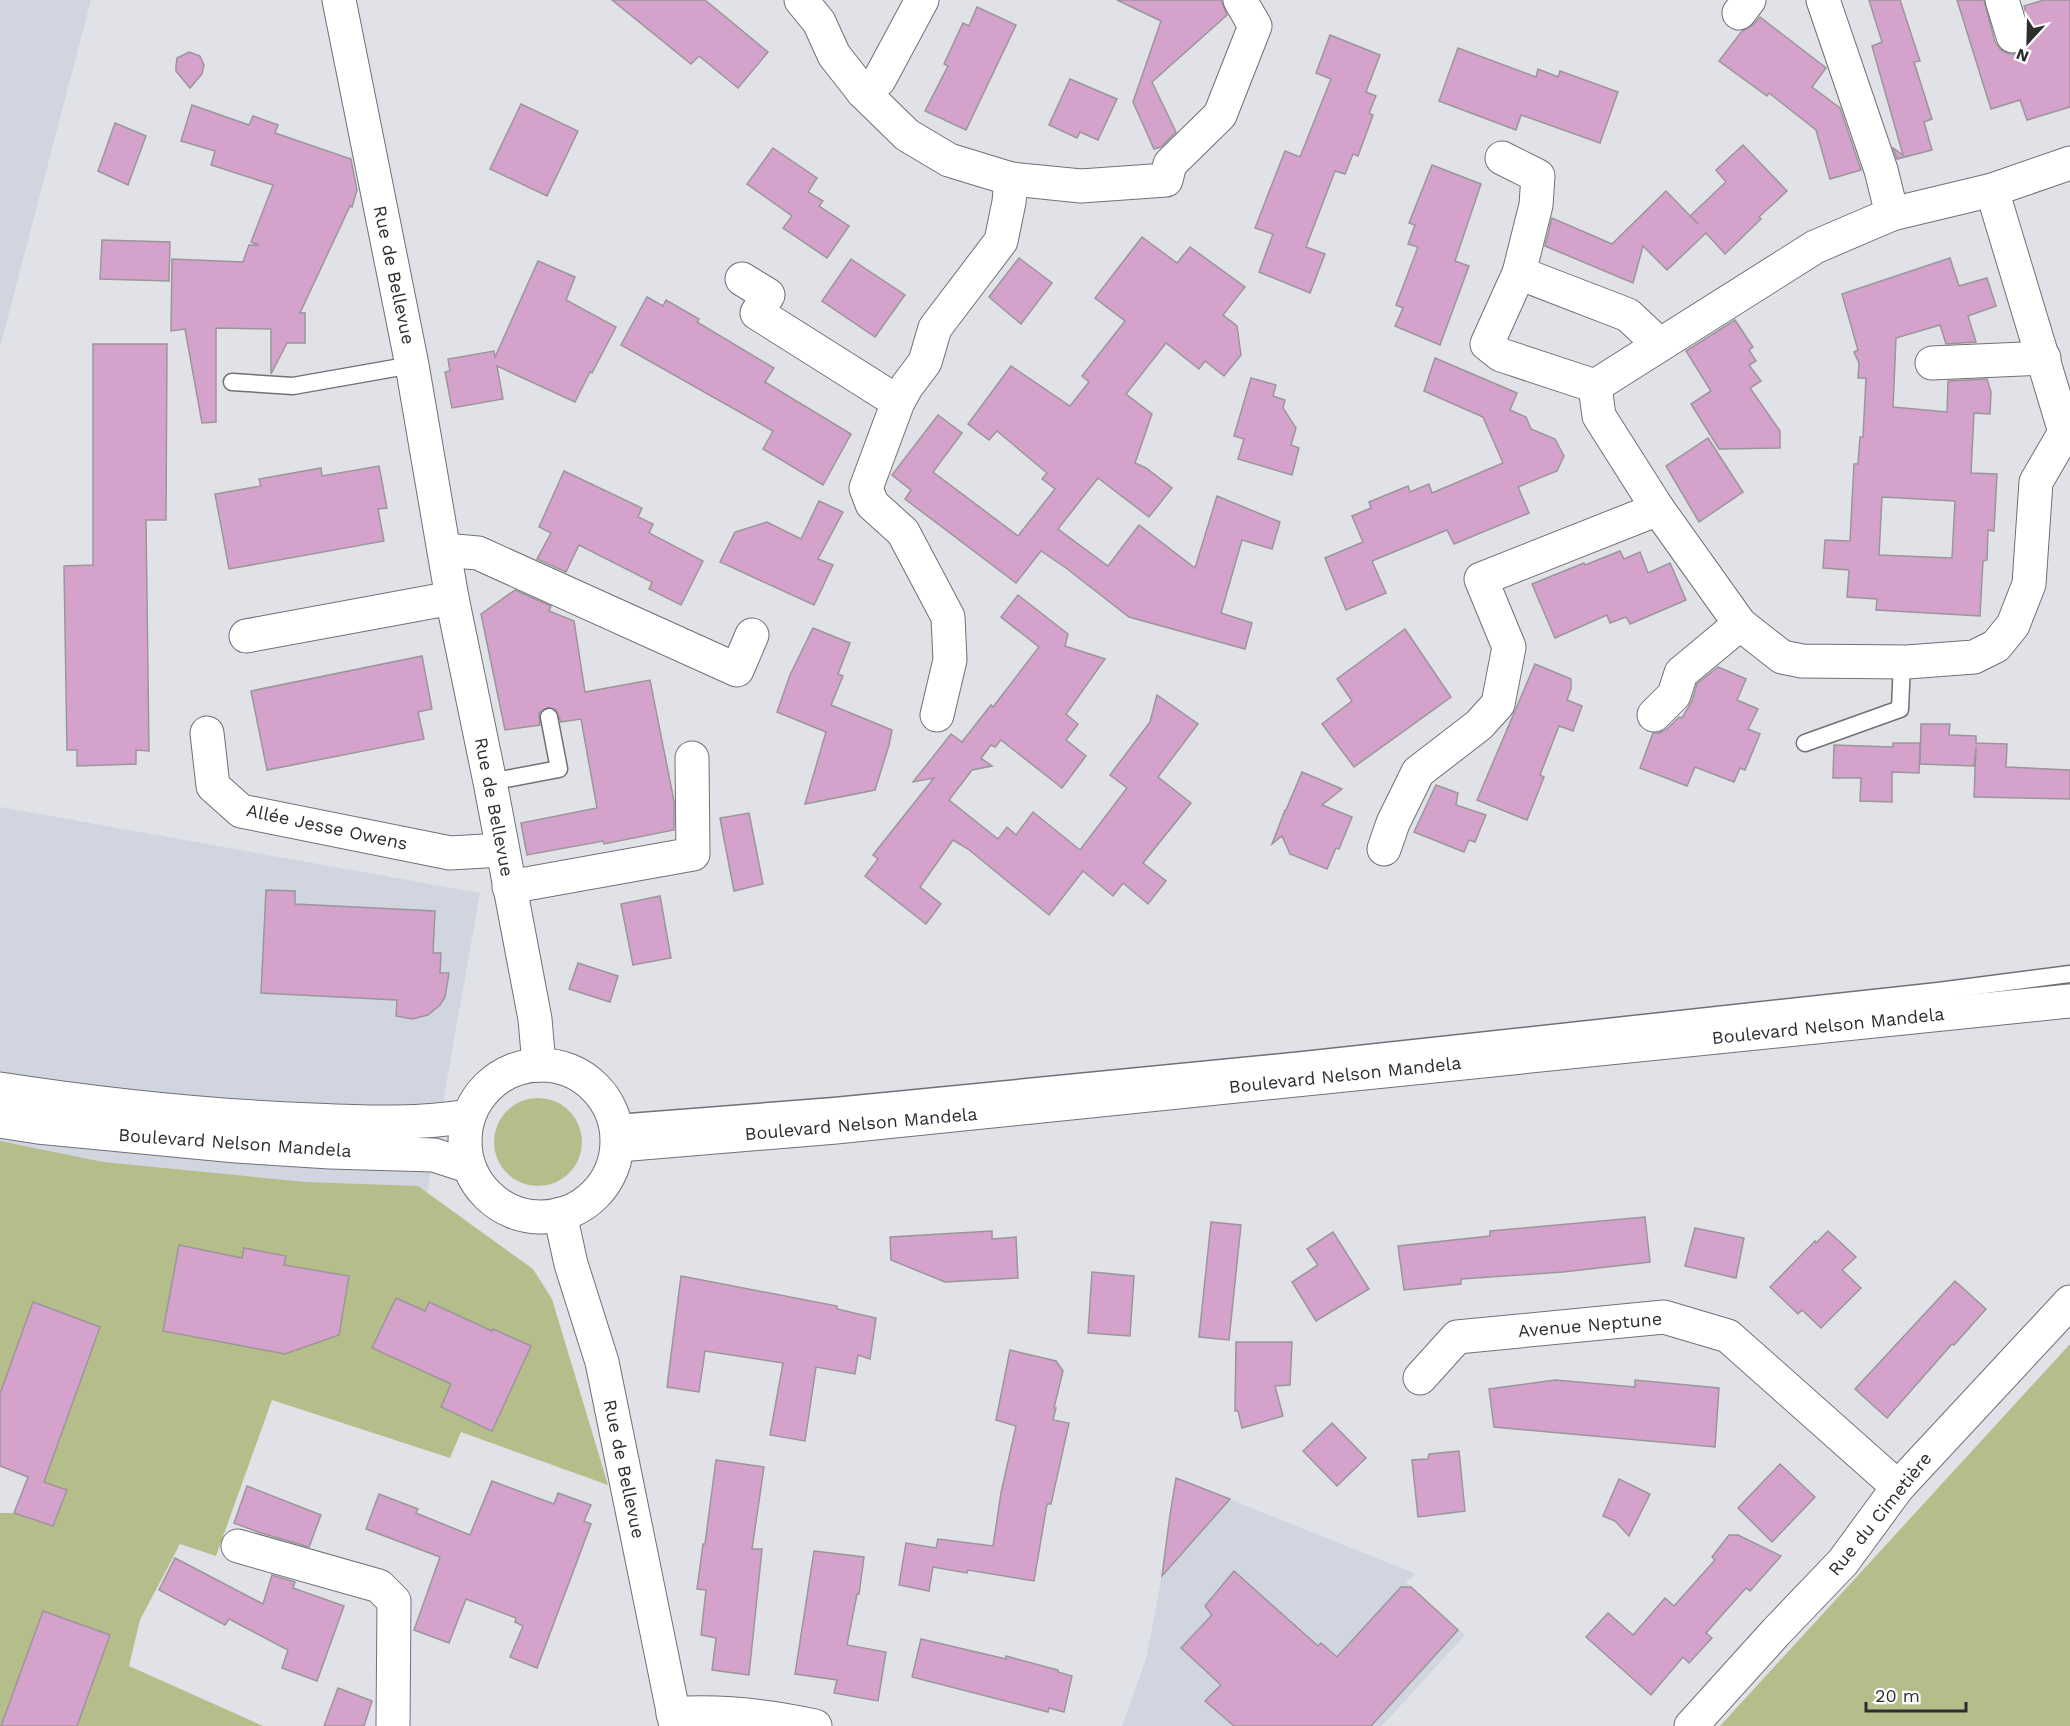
<svg xmlns="http://www.w3.org/2000/svg" width="2070" height="1726" viewBox="0 0 2070 1726" font-family="'Work Sans',sans-serif">
	<rect width="100%" height="100%" fill="#e0e2e8"/>
	<!-- built -->
	<g fill="#d0d5e0">
		<polygon points="0,0 91,0 0,347"/>
		<polygon points="0,807 480,893 423,1216 0,1170"/>
		<polygon points="1176,1478 1416,1574 1406,1582 1465,1635 1382,1726 1122,1726 1146,1659 1162,1576"/>
	</g>
	<!-- green -->
	<g fill="#b5be8a">
		<circle cx="538" cy="1142" r="44"/>
		<polygon points="0,1141 103,1162 306,1182 418,1186 533,1269 552,1299 608,1485 461,1432 450,1458 272,1400 216,1556 180,1544 140,1620 129,1666 263,1726 0,1726 0,1513 14,1513 53,1526 66,1490 44,1482 100,1327 0,1394"/>
		<polygon points="2070,1344 2070,1726 1720,1726"/>
	</g>
	<!-- building -->
	<g fill="#d5a2cb" stroke="#9b969a" stroke-width="1.5" fill-rule="evenodd">
		<polygon points="612,0 705,0 768,52 738,88 699,56 691,64"/>
		<polygon points="1117,0 1221,0 1227,15 1152,82 1176,132 1161,147 1154,149 1133,102 1161,21"/>
		<polygon points="1869,0 1900,0 1920,61 1914,62 1932,119 1924,122 1932,150 1897,159 1893,148 1903,155 1872,46 1882,42"/>
		<polygon points="1957,0 1984,0 1995,42 2001,50 2009,54 2018,54 2026,49 2031,41 2031,31 2024,6 2044,0 2070,0 2070,107 2027,120 2020,100 1991,109"/>
		<polygon points="977,7 1016,25 966,130 925,111 948,66 944,64 963,23 969,26"/>
		<polygon points="1760,17 1826,68 1812,87 1840,108 1861,170 1830,179 1816,130 1769,93 1767,96 1719,61 1742,31 1753,25"/>
		<polygon points="1330,35 1380,55 1366,92 1376,96 1369,113 1373,115 1358,156 1353,154 1345,174 1335,171 1306,247 1325,254 1310,293 1259,272 1273,234 1255,228 1285,151 1300,157 1331,79 1316,73"/>
		<polygon points="1458,48 1536,77 1538,69 1558,77 1560,71 1618,92 1600,143 1521,115 1516,130 1439,101"/>
		<polygon points="189,52 200,56 204,65 202,74 190,88 176,71 176,66 177,58"/>
		<polygon points="1070,79 1117,99 1098,140 1080,132 1077,138 1049,125"/>
		<polygon points="521,104 578,131 547,196 490,169"/>
		<polygon points="192,105 249,125 253,116 278,125 275,133 351,159 357,190 352,207 350,206 300,313 305,313 305,343 287,343 271,374 271,329 216,328 216,422 202,423 185,329 171,331 172,259 243,262 249,245 259,245 251,242 273,185 211,165 215,151 181,141"/>
		<polygon points="115,123 146,136 128,185 98,171"/>
		<polygon points="1743,145 1787,191 1759,217 1761,219 1725,254 1706,233 1667,270 1643,246 1633,283 1545,246 1552,218 1612,244 1666,191 1698,224 1690,216 1726,182 1716,170"/>
		<polygon points="773,148 817,178 808,192 823,201 819,206 849,226 827,258 783,228 792,216 747,184"/>
		<polygon points="1432,165 1481,184 1455,261 1469,266 1440,345 1395,326 1403,308 1396,305 1418,247 1408,244 1415,225 1409,223"/>
		<polygon points="1142,237 1177,263 1190,247 1245,287 1223,315 1237,326 1241,355 1224,376 1205,361 1199,369 1166,343 1126,394 1152,414 1135,463 1146,468 1172,488 1149,517 1098,478 1058,529 1108,566 1139,525 1195,568 1217,496 1280,522 1272,549 1242,540 1221,613 1252,623 1245,649 1129,617 1066,568 1041,551 1016,583 905,499 911,490 892,475 938,415 962,433 933,472 1018,536 1055,489 1042,479 1047,473 997,431 989,440 968,424 1011,366 1070,406 1089,382 1082,376 1125,321 1095,298"/>
		<polygon points="102,240 170,242 169,281 100,279"/>
		<polygon points="1019,258 1052,283 1021,324 989,297"/>
		<path d="M 1950,258 L 1959,286 L 1987,278 L 1996,306 L 1968,316 L 1976,342 L 1946,344 L 1940,325 L 1896,338 L 1893,407 L 1947,412 L 1948,381 L 1987,379 L 1991,392 L 1990,414 L 1974,413 L 1971,473 L 1997,474 L 1994,531 L 1988,530 L 1987,560 L 1983,561 L 1980,616 L 1876,610 L 1877,599 L 1847,597 L 1849,570 L 1823,568 L 1825,540 L 1850,541 L 1854,464 L 1858,464 L 1860,437 L 1863,437 L 1866,378 L 1858,378 L 1859,363 L 1854,352 L 1858,350 L 1842,294 ZM 1882,497 L 1955,501 L 1952,558 L 1879,555 Z"/>
		<polygon points="851,259 905,295 875,337 822,301"/>
		<polygon points="538,261 575,277 566,300 616,327 592,373 590,372 575,402 497,366 503,399 452,408 445,372 450,371 448,359 494,351 495,357"/>
		<polygon points="647,297 663,306 666,300 699,319 697,322 774,368 765,382 851,434 823,485 763,449 773,431 621,345"/>
		<polygon points="1735,320 1753,347 1749,350 1756,361 1749,365 1761,381 1750,388 1780,431 1780,448 1719,449 1691,404 1711,391 1686,351"/>
		<polygon points="93,344 167,344 166,520 146,520 149,751 136,750 136,764 77,766 77,750 67,750 64,566 93,565"/>
		<polygon points="1435,358 1517,393 1510,410 1526,417 1531,429 1555,439 1564,456 1557,471 1518,487 1529,513 1454,544 1447,530 1372,561 1386,593 1346,610 1325,558 1363,542 1352,516 1371,508 1369,502 1408,486 1410,492 1429,484 1432,493 1503,463 1483,417 1424,391"/>
		<polygon points="1251,378 1276,385 1273,396 1285,400 1283,408 1296,428 1291,445 1299,448 1292,475 1238,459 1244,439 1234,436"/>
		<polygon points="1708,438 1743,492 1699,522 1666,466"/>
		<polygon points="379,466 387,508 378,509 384,541 229,569 215,494 261,486 259,479 321,468 322,476"/>
		<polygon points="564,471 642,508 638,517 653,524 649,533 703,561 681,605 649,589 652,582 579,545 566,572 537,559 551,533 539,527"/>
		<polygon points="819,501 843,512 818,559 833,565 814,605 720,562 735,532 767,522 801,539"/>
		<polygon points="1620,551 1624,559 1640,552 1648,573 1670,563 1686,600 1630,624 1626,617 1610,623 1607,615 1555,638 1532,584 1584,563 1585,565"/>
		<polygon points="515,590 551,606 549,611 574,621 585,692 650,680 674,801 674,830 604,844 603,841 527,855 521,823 597,808 581,719 561,722 556,710 548,707 539,713 540,725 505,730 481,614"/>
		<polygon points="1018,595 1068,634 1065,646 1105,659 1066,714 1078,724 1066,740 1086,756 1062,788 1001,740 995,747 991,745 981,758 992,766 972,770 949,800 998,839 1007,827 1016,835 1033,812 1080,850 1127,788 1110,775 1150,722 1157,695 1198,724 1158,777 1191,803 1143,863 1166,881 1148,904 1123,883 1113,896 1083,871 1049,915 968,849 953,840 920,887 941,904 926,924 865,876 878,859 873,855 934,778 913,782 951,734 962,742 991,705 993,707 1039,647 1001,617"/>
		<polygon points="813,628 850,643 838,674 843,676 831,705 892,730 889,745 875,790 805,804 826,732 777,712 790,675"/>
		<polygon points="1405,629 1451,697 1354,767 1322,724 1352,701 1337,679"/>
		<polygon points="422,656 432,709 418,712 424,739 267,770 251,691"/>
		<polygon points="1535,664 1571,679 1571,689 1567,700 1582,706 1573,731 1559,726 1540,775 1544,777 1527,820 1477,800"/>
		<polygon points="1718,667 1746,679 1737,700 1758,709 1748,729 1760,734 1745,770 1740,768 1734,782 1695,767 1687,786 1640,768 1653,733 1659,733 1667,729 1679,717 1682,718 1692,701 1697,684"/>
		<polygon points="1921,724 1950,724 1949,735 1976,736 1976,743 2007,744 2006,767 2070,770 2070,799 1974,797 1976,747 1974,766 1920,764"/>
		<polygon points="1893,743 1920,743 1919,773 1892,772 1892,802 1860,801 1861,778 1833,778 1834,745 1893,747"/>
		<polygon points="1302,772 1342,789 1322,805 1352,817 1339,849 1336,848 1327,869 1290,854 1282,836 1272,844 1285,810 1286,810"/>
		<polygon points="1436,785 1458,793 1456,805 1486,815 1475,842 1469,840 1464,852 1414,832"/>
		<polygon points="749,813 763,884 734,891 720,818"/>
		<polygon points="266,890 295,891 295,904 435,911 433,953 441,953 440,973 449,973 445,997 440,1005 428,1015 412,1019 396,1016 397,1000 261,993"/>
		<polygon points="660,896 671,958 633,965 621,904"/>
		<polygon points="578,963 618,976 610,1002 569,989"/>
		<polygon points="1645,1217 1650,1262 1563,1272 1461,1279 1461,1284 1404,1290 1398,1246 1490,1236 1490,1231"/>
		<polygon points="1211,1222 1241,1225 1229,1340 1199,1337"/>
		<polygon points="1695,1228 1744,1238 1736,1278 1685,1266"/>
		<polygon points="992,1231 992,1239 1016,1237 1018,1278 945,1282 891,1260 890,1237"/>
		<polygon points="1828,1231 1856,1257 1842,1270 1861,1288 1821,1328 1802,1310 1798,1314 1770,1287 1815,1241 1816,1243"/>
		<polygon points="1333,1232 1369,1289 1316,1321 1292,1282 1318,1265 1307,1249"/>
		<polygon points="179,1245 242,1258 244,1248 286,1256 284,1265 349,1276 339,1335 285,1354 163,1331"/>
		<polygon points="1092,1272 1134,1276 1130,1336 1088,1333"/>
		<polygon points="681,1276 837,1306 837,1309 876,1318 870,1359 858,1355 855,1374 816,1367 805,1441 770,1435 783,1363 705,1351 699,1392 667,1387"/>
		<polygon points="1955,1281 1986,1309 1954,1345 1952,1344 1887,1418 1855,1389"/>
		<polygon points="396,1298 425,1311 429,1302 492,1331 493,1329 531,1346 492,1431 441,1407 451,1384 372,1348"/>
		<polygon points="33,1302 100,1327 44,1482 67,1490 53,1526 14,1513 28,1477 0,1466 0,1394"/>
		<polygon points="1236,1342 1292,1342 1290,1385 1275,1386 1283,1416 1242,1428 1238,1411 1235,1411"/>
		<polygon points="1010,1350 1056,1361 1063,1371 1054,1408 1056,1408 1053,1420 1069,1423 1051,1504 1047,1504 1034,1581 968,1570 967,1573 933,1567 929,1591 899,1585 906,1543 936,1548 938,1539 993,1546 1001,1493 1016,1426 996,1420"/>
		<polygon points="1555,1380 1635,1387 1635,1380 1719,1388 1715,1447 1494,1427 1489,1389"/>
		<polygon points="1332,1423 1366,1458 1337,1486 1303,1451"/>
		<polygon points="1459,1451 1465,1511 1418,1517 1412,1460 1428,1459 1429,1454"/>
		<polygon points="716,1460 764,1467 752,1549 762,1549 749,1675 712,1670 716,1638 701,1635 706,1590 697,1589 703,1544 705,1544"/>
		<polygon points="1780,1464 1815,1497 1772,1542 1738,1508"/>
		<polygon points="1176,1478 1230,1499 1162,1576 1170,1515"/>
		<polygon points="1619,1479 1650,1494 1629,1536 1615,1521 1603,1516"/>
		<polygon points="492,1481 554,1504 558,1493 591,1505 584,1521 591,1524 537,1668 510,1657 523,1626 515,1622 516,1618 466,1599 449,1643 414,1630 440,1557 366,1529 379,1494 418,1509 416,1513 470,1535"/>
		<polygon points="247,1486 321,1515 309,1547 258,1532 234,1523"/>
		<polygon points="1729,1535 1738,1535 1781,1556 1750,1591 1746,1588 1706,1633 1712,1638 1689,1663 1683,1657 1651,1695 1586,1637 1608,1613 1633,1635 1665,1598 1674,1606 1715,1560 1712,1557"/>
		<polygon points="814,1551 864,1557 859,1594 857,1594 847,1645 886,1652 878,1701 834,1693 837,1680 795,1674"/>
		<polygon points="175,1558 263,1604 272,1575 295,1582 293,1588 344,1606 317,1681 282,1668 288,1650 229,1619 225,1625 159,1590"/>
		<polygon points="1234,1571 1318,1646 1321,1643 1337,1657 1401,1587 1411,1587 1458,1630 1371,1726 1234,1726 1205,1701 1221,1685 1181,1648 1212,1615 1205,1606"/>
		<polygon points="43,1611 110,1635 77,1726 1,1726"/>
		<polygon points="921,1639 1006,1659 1006,1656 1058,1670 1058,1672 1072,1676 1064,1712 1049,1708 1048,1712 912,1677"/>
		<polygon points="338,1688 372,1701 364,1726 324,1726"/>
	</g>
	<g fill="none" stroke-linecap="round" stroke-linejoin="round">
		<defs>
			<g id="service">
				<polyline points="232,382 293,386 412,365"/>
				<polyline points="1805,743 1900,709 1902,662"/>
				<polyline points="490,782 559,769 549,717"/>
				<polyline points="616,1123 834,1106 1303,1060 1938,991 2070,974"/>
			</g>
			<g id="minor">
				<polyline points="801,0 819,22 834,55 863,92 907,135 949,160 1011,179 1081,186 1166,180 1170,164 1220,115 1255,26 1240,0"/>
				<polyline points="1823,0 1881,170 1892,214"/>
				<polyline points="2002,0 2013,36"/>
				<polyline points="1739,13 1749,0"/>
				<polyline points="863,92 879,80 922,0"/>
				<polyline points="1502,158 1538,176 1536,205 1519,273 1487,344 1501,355 1595,386"/>
				<polyline points="1519,273 1628,315 1659,344"/>
				<polyline points="742,279 768,295 757,313 898,402"/>
				<polyline points="1932,363 2044,358"/>
				<polyline points="1595,386 1599,416 1658,509 1740,624 1782,657 1802,661 1907,662 1974,657 1996,646 2013,625 2029,584 2036,482 2065,432 1992,190"/>
				<polyline points="1595,386 1815,247 1892,214 1992,190 2070,163"/>
				<polyline points="444,550 478,553 737,670 752,635"/>
				<polyline points="246,636 452,598"/>
				<polyline points="937,715 950,660 948,617 903,532 872,504 866,488 898,402 907,386 925,362 935,328 1001,241 1009,202 1011,179"/>
				<polyline points="1654,715 1674,695 1681,673 1740,624"/>
				<polyline points="207,733 213,786 241,811 450,853 502,850"/>
				<polyline points="1384,849 1393,823 1418,772 1479,725 1498,704 1509,647 1481,579 1658,509"/>
				<polyline points="509,887 693,854 692,758"/>
				<polyline points="560,1214 571,1264 602,1362 676,1726"/>
				<polyline points="1420,1378 1457,1337 1664,1317 1728,1336 1898,1487"/>
				<polyline points="238,1546 379,1586 394,1601 393,1726"/>
				<path d="M 673,1714 C 721,1710 768,1716 815,1726"/>
				<polyline points="1691,1726 1776,1632 1843,1562 1898,1487 2070,1302"/>
			</g>
			<g id="tertiary">
				<polyline points="339,0 412,365 452,598 490,782 535,1019 539,1065"/>
				<circle cx="541" cy="1141" r="76"/>
				<path d="M 0,1089 C 104,1105 208,1116 313,1120 C 365,1122 416,1125 468,1116"/>
				<polyline points="0,1121 38,1127 236,1146 330,1152 434,1155 468,1166"/>
				<polyline points="619,1145 836,1127 2070,1001"/>
			</g>
		</defs>
		<!-- service casing -->
		<use href="#service" stroke="#6f7176" stroke-width="19"/>
		<!-- minor casing -->
		<use href="#minor" stroke="#6f7176" stroke-width="35"/>
		<!-- tertiary casing -->
		<use href="#tertiary" stroke="#6f7176" stroke-width="35"/>
		<!-- service -->
		<use href="#service" stroke="#fff" stroke-width="16"/>
		<!-- minor -->
		<use href="#minor" stroke="#fff" stroke-width="33"/>
		<!-- tertiary -->
		<use href="#tertiary" stroke="#fff" stroke-width="33"/>
	</g>
	<g text-anchor="middle" stroke-width="4.5" stroke-linejoin="round" paint-order="stroke">
		<!-- street labels -->
		<g font-size="18" fill="#2d2e30" stroke="#fff">
			<text transform="translate(394 275) rotate(78)" y="6">Rue de Bellevue</text>
			<text transform="translate(494 807) rotate(79)" y="6">Rue de Bellevue</text>
			<text transform="translate(327 827) rotate(12)" y="6">Allée Jesse Owens</text>
			<text transform="translate(1828 1026) rotate(-6)" y="6">Boulevard Nelson Mandela</text>
			<text transform="translate(1345 1075) rotate(-6)" y="6">Boulevard Nelson Mandela</text>
			<text transform="translate(861 1124) rotate(-5)" y="6">Boulevard Nelson Mandela</text>
			<text transform="translate(235 1143) rotate(4)" y="6">Boulevard Nelson Mandela</text>
			<text transform="translate(1590 1325) rotate(-5)" y="6">Avenue Neptune</text>
			<text transform="translate(624 1469) rotate(78)" y="6">Rue de Bellevue</text>
			<text transform="translate(1880 1514) rotate(-51)" y="6">Rue du Cimetière</text>
		</g>
	</g>
	<!-- north arrow -->
	<g transform="translate(2028 42) rotate(202)" stroke="#ffffff" stroke-width="4.5" paint-order="stroke">
	<path d="M0-4.5L10 22L0 15L-10 22Z" fill="#2d2e30"/>
	<text y="-9" font-size="16" font-weight="bold" text-anchor="middle" fill="#2d2e30">N</text>
	</g>
	<!-- scale -->
	<path d="M1866 1702v9h100v-9" fill="none" stroke="#2d2e30" stroke-width="3"/>
	<text x="1875" y="1702" font-size="18" fill="#2d2e30" stroke="#ffffff" stroke-width="4.5" paint-order="stroke">20 m</text>
</svg>
